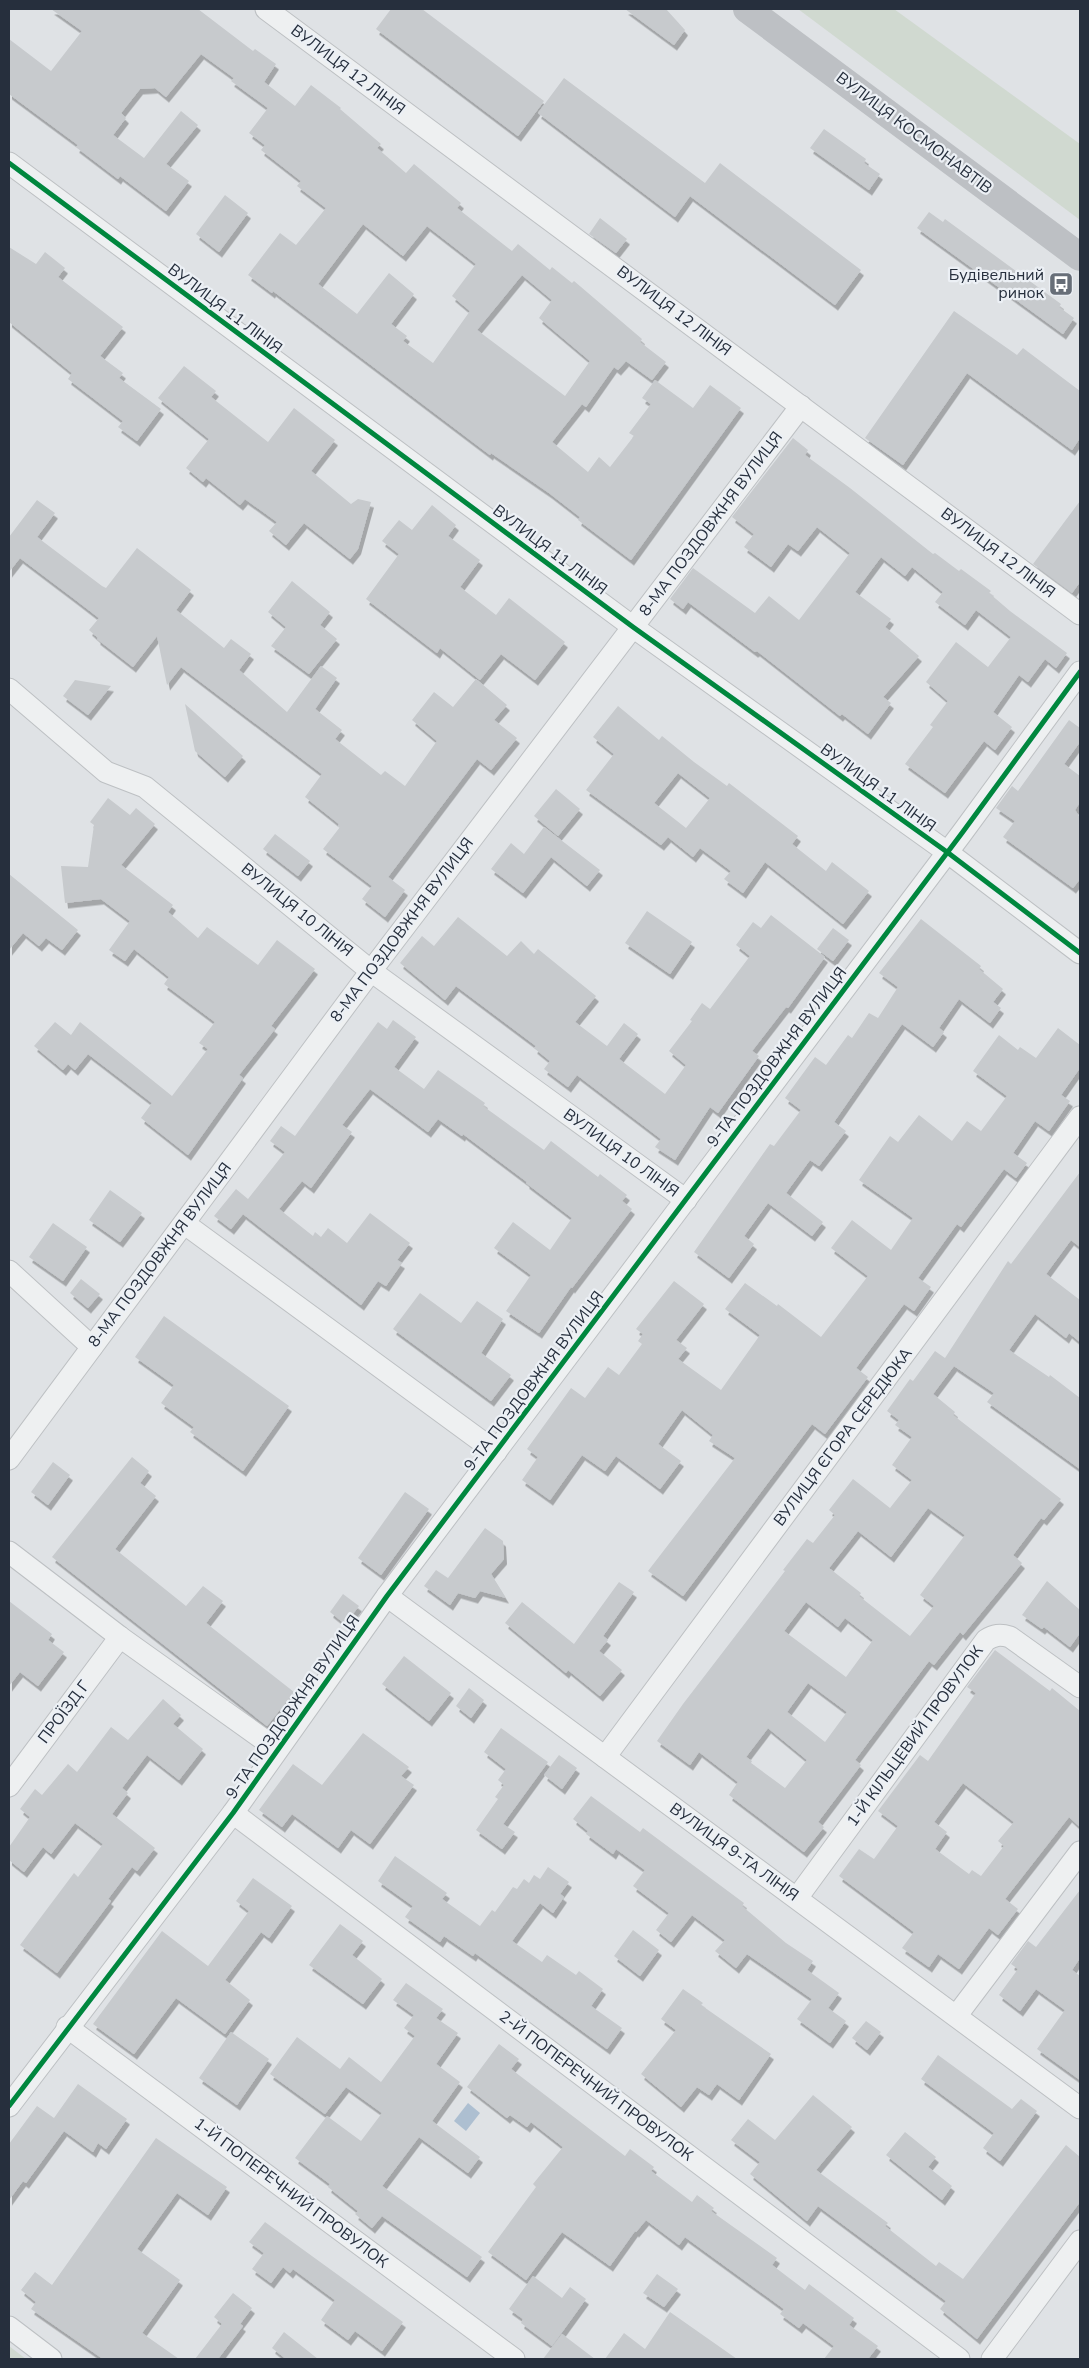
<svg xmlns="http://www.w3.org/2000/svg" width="1089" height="2368" viewBox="0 0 1089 2368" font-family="'Nunito Sans',sans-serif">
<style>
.green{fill:#d0d9d0}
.water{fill:#adbfd1}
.building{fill:#c7cacd;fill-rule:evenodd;filter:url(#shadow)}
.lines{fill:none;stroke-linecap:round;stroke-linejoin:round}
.street-casing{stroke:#bdc0c3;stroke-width:23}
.street{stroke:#eef0f1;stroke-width:21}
.secondary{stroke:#bdc0c4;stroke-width:28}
.cycleway-casing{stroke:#ecf0f5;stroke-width:8}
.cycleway{stroke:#00873e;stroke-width:5}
.labels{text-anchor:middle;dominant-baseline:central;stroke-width:4.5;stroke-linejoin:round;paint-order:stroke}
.street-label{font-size:16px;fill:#262f3d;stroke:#ecf0f5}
.poi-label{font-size:16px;fill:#262f3d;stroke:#ecf0f5;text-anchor:end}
</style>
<defs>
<filter id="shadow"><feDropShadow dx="3" dy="5.5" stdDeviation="0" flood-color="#0004"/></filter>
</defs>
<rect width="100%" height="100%" fill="#dfe2e5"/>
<g class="green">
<path d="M798,9H894L1080,144V220Z"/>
<path d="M9,2346L26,2359H9Z"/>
</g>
<path class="water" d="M468,2103L480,2113L466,2131L454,2121Z"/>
<g class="building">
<path d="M51,9H198L253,51L255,49L276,64L264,82L295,106L311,85L341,108L340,109L381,144L377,148L406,173L414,164L461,203L457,208L512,251L518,244L550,270L552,267L572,283L574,281L642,339L640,342L666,362L652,380L626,361L618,370L614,367L586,407L582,404L552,442L588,472L599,457L610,467L634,436L629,433L651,404L642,398L655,380L693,408L710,385L741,408L631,560L578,520L580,517L549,493L491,453L490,455L273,291L272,293L248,275L280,233L296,245L326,208L297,186L301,181L261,150L265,145L249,133L268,108L231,81L234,78L201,54L166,97L155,88L140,89L121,113L126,118L113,135L144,158L181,111L198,125L166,164L189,181L166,211L120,176L118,179L76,147L78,145L9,94V39L51,71L82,31ZM363,224L403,256L427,226L476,264L452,296L470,311L433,363L403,341L407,336L391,324L414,294L389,273L357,314L318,284ZM522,275L552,300L539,318L590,361L565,396L477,330Z"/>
<path d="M391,9H422L544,101L518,136L376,29Z"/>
<path d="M625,9H666L685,30L674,45Z"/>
<path d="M564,78L705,183L720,163L861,270L835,305L690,196L675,217L538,113Z"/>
<path d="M824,129L866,159L864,163L880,174L869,190L810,148Z"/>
<path d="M225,195L248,213L219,252L196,234Z"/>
<path d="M929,212L943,222L945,219L1061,304L1059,307L1074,318L1063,334L917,228Z"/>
<path d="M600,218L627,239L616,253L589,234Z"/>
<path d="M9,247L36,264L45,252L65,268L58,277L123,327L100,356L123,373L119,378L161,409L137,441L118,427L123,421L68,379L72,373L9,322Z"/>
<path d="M954,311L1017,355L1023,348L1080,391V438L1072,450L967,373L903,465L865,438Z"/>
<path d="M184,366L216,391L211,397L268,442L294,408L335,440L311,471L351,504L358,499L371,502L358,549L350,559L304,523L286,545L269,531L277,522L245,499L240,505L206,478L203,482L186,468L209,439L158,398Z"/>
<path d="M793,438L808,450L805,455L850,488L933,554L935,553L959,571L961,569L991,591L989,593L1010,611L1067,653L1056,668L1045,659L1028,682L1019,675L993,712L1012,727L995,750L984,741L945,793L905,764L933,727L930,725L948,701L926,682L956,642L988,667L1011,637L976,610L965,625L935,602L943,592L912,567L905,576L881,557L855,592L891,619L885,627L919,656L883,697L891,703L868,734L842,714L840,716L757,651L755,652L688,602L683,609L670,599L693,568L755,613L769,596L799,620L850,553L817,527L798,551L788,544L771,567L744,547L754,534L732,517Z"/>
<path d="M37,500L55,513L37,537L102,586L106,588L137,548L191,590L176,610L224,648L231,639L251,654L239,670L287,712L321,666L337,678L315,709L342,730L335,739L381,775L385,771L405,786L437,741L412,720L434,692L453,707L476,679L507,705L494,720L517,738L491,770L477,759L388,877L405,890L385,917L362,899L372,886L323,849L340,827L338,826L339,824L305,797L322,774L181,667L167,685L157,636L133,667L97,639L98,638L89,630L99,618L73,598L20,558L9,572V537Z"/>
<path d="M1080,501V582L1072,593L1033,564Z"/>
<path d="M432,505L456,525L448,536L480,560L460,587L496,615L509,598L565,642L535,680L501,654L480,680L440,648L437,653L366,599L399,554L382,541L399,520L412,530Z"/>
<path d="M292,581L330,612L320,625L337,639L309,674L271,646L286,627L268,612Z"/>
<path d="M75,680L111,686L88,715L63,696Z"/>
<path d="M185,704L243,756L225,777L195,751Z"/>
<path d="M618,706L659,740L662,736L694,762L727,786L729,783L798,836L792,844L826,871L832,862L869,891L843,924L765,862L743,893L724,879L731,871L700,848L693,857L668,837L661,845L586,790L614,754L593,737ZM678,773L710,798L686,828L654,803Z"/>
<path d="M1069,720L1080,728V742L1064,764L1080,776V802L1075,810L1080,818V879L1073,888L1003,837L1015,821L996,808L1012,786L1018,791Z"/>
<path d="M556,789L580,809L558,836L534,816Z"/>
<path d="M108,798L130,815L136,808L155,824L121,865L173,905L168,912L198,938L207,927L258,965L277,940L315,969L271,1026L275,1029L239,1075L243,1078L188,1155L141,1118L152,1103L88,1054L75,1070L68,1064L63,1070L34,1046L55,1022L71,1035L80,1022L172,1096L208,1049L199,1043L215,1022L164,984L169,977L134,949L125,961L109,950L130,921L101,899L65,903L61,866L88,867L94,825L90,822Z"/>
<path d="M544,827L600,870L587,886L551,857L523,893L491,869L511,843L524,854Z"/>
<path d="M275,834L310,861L298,876L263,849Z"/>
<path d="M9,874L78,930L62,950L46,938L39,946L23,933L9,950Z"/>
<path d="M647,911L692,942L670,974L625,943Z"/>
<path d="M771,915L825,957L788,1008L786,1007L752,1051L759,1056L718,1113L710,1107L675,1160L655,1147L661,1139L577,1075L568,1087L544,1069L550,1061L534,1048L536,1046L456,986L445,1000L400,963L422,936L434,946L458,917L507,956L521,941L534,954L538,949L596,996L575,1022L607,1046L624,1023L638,1034L619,1059L665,1094L686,1065L669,1051L692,1021L690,1020L702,1003L710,1009L750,956L736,945L753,922L761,928Z"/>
<path d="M921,919L981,966L979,969L1003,989L993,1002L1001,1008L990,1023L959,999L939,1028L944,1032L933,1047L902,1024L834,1122L846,1131L819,1166L810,1160L786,1193L823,1222L812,1236L768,1203L744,1236L754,1244L729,1278L694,1252L770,1144L774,1146L801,1110L785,1098L815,1057L826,1065L848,1035L852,1038L869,1013L878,1018L898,987L879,973Z"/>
<path d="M833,928L849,940L833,961L817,949Z"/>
<path d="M393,1020L416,1037L394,1067L424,1089L438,1070L485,1103L483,1106L544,1150L551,1141L598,1177L600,1174L627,1195L622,1201L632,1209L572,1288L571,1287L539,1333L506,1311L531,1275L494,1248L513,1222L550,1250L572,1218L526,1183L527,1182L463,1134L462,1136L438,1119L428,1132L370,1089L342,1125L352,1132L311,1188L302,1181L279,1209L313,1236L315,1232L321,1237L328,1228L347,1243L370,1213L410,1243L397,1260L402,1263L386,1286L378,1281L361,1305L243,1214L231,1229L214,1216L236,1189L248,1199L285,1152L270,1141L281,1126L295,1136L378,1022L387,1029Z"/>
<path d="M1058,1028L1080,1045V1068L1061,1095L1070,1101L1049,1131L1035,1121L1013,1153L1027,1163L1016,1178L1004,1169L961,1227L957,1224L918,1278L931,1287L914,1311L904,1304L856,1368L868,1377L825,1434L812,1424L683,1596L648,1571L735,1458L709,1441L713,1435L682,1410L658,1444L681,1461L660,1489L616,1456L605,1471L582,1455L550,1500L522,1480L538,1457L527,1449L571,1388L585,1398L608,1367L619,1375L642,1344L638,1341L643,1334L636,1329L674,1281L704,1304L676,1340L687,1348L678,1359L721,1390L760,1335L725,1309L745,1283L777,1306L778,1304L821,1337L868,1276L831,1248L852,1220L891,1250L913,1218L859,1180L890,1136L898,1142L919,1115L952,1141L967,1121L981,1131L1007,1096L973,1071L999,1035L1018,1050L1020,1047L1036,1058Z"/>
<path d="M1080,1172V1247L1071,1240L1046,1274L1080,1300V1342L1069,1333L1066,1338L1035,1314L1009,1350L1049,1377L1050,1375L1080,1398V1469L987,1402L994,1393L954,1366L933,1394L955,1412L953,1415L1061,1499L1044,1520L1041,1518L1013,1555L1022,1563L963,1635L960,1632L934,1665L929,1661L855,1760L861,1765L818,1822L824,1827L804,1852L729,1795L738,1782L699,1752L690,1765L657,1741L683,1704L785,1571L783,1570L807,1539L813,1543L835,1515L829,1510L853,1479L890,1508L912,1480L892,1465L912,1437L895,1425L899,1420L887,1411L910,1379L913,1381L935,1351L945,1358L1008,1261L1011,1264ZM928,1508L965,1535L920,1595L934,1606L910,1636L859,1596L861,1593L829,1568L858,1531L891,1557ZM806,1602L838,1627L845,1618L873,1640L846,1677L784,1631ZM808,1683L847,1712L825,1742L787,1712ZM768,1728L807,1760L785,1788L751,1763L752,1761L746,1757Z"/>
<path d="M110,1190L142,1213L120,1242L89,1220Z"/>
<path d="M53,1223L87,1247L63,1281L29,1257Z"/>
<path d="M81,1279L100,1294L88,1308L70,1293Z"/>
<path d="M420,1293L461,1323L477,1301L503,1319L481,1353L511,1375L491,1401L393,1329Z"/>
<path d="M164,1316L289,1406L243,1471L190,1432L194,1427L161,1403L174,1385L135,1357Z"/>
<path d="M132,1457L149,1471L140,1483L156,1496L115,1549L186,1606L203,1586L223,1601L206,1623L294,1692L267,1726L52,1557Z"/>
<path d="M53,1462L70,1475L48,1505L31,1492Z"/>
<path d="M405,1492L429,1509L381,1575L358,1558Z"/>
<path d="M485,1528L503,1541L504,1559L491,1574L506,1598L480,1591L475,1598L458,1593L450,1605L424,1586L436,1570L448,1578Z"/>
<path d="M1047,1581L1080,1610V1633L1070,1647L1044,1627L1042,1629L1022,1615Z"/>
<path d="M619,1582L634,1592L603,1636L608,1640L599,1651L622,1670L600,1696L568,1670L566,1673L505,1623L522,1602L574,1644Z"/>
<path d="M343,1594L359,1606L345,1624L330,1612Z"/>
<path d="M9,1601L52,1634L48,1640L64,1652L38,1686L20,1672L9,1686Z"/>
<path d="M995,1650L1050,1691L1052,1688L1080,1711V1827L1069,1817L1005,1899L1018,1909L998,1935L989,1928L959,1969L938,1954L929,1967L902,1948L914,1932L839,1876L859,1849L874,1859L898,1826L878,1811L920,1755L928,1761L976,1693L967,1687ZM963,1783L1014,1822L998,1841L1004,1846L981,1876L972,1870L969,1874L935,1849L947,1832L934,1822Z"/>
<path d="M404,1656L451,1693L429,1721L382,1684Z"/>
<path d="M469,1688L484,1700L471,1718L456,1706Z"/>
<path d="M163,1699L181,1715L173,1724L203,1749L179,1780L147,1755L122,1788L128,1793L112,1814L155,1848L137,1871L132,1867L108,1899L111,1901L57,1973L20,1945L74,1873L78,1877L103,1844L75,1823L51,1854L43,1847L24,1872L9,1860V1847L30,1817L20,1809L35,1789L42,1795L68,1764L77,1772L111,1727L128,1740Z"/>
<path d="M501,1728L548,1762L503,1824L515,1832L502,1849L476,1830L498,1799L495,1797L504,1785L498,1780L506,1769L484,1752Z"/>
<path d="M363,1733L409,1767L401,1776L414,1785L370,1844L351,1830L338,1848L292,1814L282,1827L259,1810L293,1764L322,1785Z"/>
<path d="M559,1755L577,1768L562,1789L544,1775Z"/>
<path d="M591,1796L640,1832L643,1828L744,1903L742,1906L786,1943L813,1961L807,1970L839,1993L828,2008L846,2021L830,2043L797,2019L812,1999L747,1954L736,1968L715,1951L725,1940L692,1915L671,1942L656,1930L669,1913L633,1886L645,1870L616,1849L613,1854L586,1834L588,1831L573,1819Z"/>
<path d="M395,1856L447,1893L442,1899L480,1926L492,1910L495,1912L513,1887L517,1889L524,1879L529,1883L534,1875L540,1879L548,1867L569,1882L560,1894L564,1897L553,1913L540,1903L512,1941L542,1962L547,1955L576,1975L579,1971L603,1989L591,2006L622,2028L607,2049L475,1953L473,1956L444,1936L440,1942L405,1917L413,1906L378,1881Z"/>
<path d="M253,1878L292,1906L269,1938L261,1932L225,1980L250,2000L225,2034L176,1998L134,2054L93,2024L162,1931L208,1966L249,1911L236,1901Z"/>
<path d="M1080,1890V1958L1072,1970L1080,1976V2080L1037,2049L1065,2010L1036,1989L1020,2011L999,1995L1018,1969L1011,1964L1028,1941L1036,1947Z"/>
<path d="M340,1924L363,1941L352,1955L382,1979L363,2004L309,1965Z"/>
<path d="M633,1930L659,1950L640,1976L614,1956Z"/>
<path d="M406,1983L443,2009L436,2018L458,2033L436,2064L460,2082L432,2121L480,2157L468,2173L419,2137L382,2186L482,2257L467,2277L382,2216L372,2228L355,2214L358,2211L328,2187L330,2184L295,2158L327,2116L361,2141L382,2113L346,2087L325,2114L270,2074L297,2037L340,2069L349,2057L381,2082L415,2036L404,2028L414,2015L393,2000Z"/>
<path d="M683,1989L703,2003L701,2005L771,2054L739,2100L717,2084L709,2095L697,2087L681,2107L641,2074L676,2030L661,2019Z"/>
<path d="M866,2021L881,2032L867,2050L852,2038Z"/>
<path d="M231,2032L269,2059L237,2105L199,2078Z"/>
<path d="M499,2044L519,2059L511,2069L625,2156L630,2149L654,2167L651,2171L692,2202L697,2195L714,2208L711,2211L777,2258L772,2265L805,2290L809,2284L854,2318L849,2325L878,2346L868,2359H824L834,2346L803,2323L799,2328L780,2314L784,2309L685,2237L679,2245L646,2220L636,2232L635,2231L610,2266L562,2232L526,2280L488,2252L536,2187L533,2184L563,2147L531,2122L527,2127L510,2115L507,2118L467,2087Z"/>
<path d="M938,2055L1012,2109L1021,2099L1037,2111L1000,2161L983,2148L994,2133L921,2079Z"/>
<path d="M78,2084L127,2119L106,2149L98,2143L93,2152L64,2131L26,2183L23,2181L9,2200V2144L37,2106L54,2118Z"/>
<path d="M813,2095L852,2127L816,2170L888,2223L885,2226L936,2266L939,2262L963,2279L1066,2145L1080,2157V2202L977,2339L940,2309L946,2301L818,2206L807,2221L750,2174L760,2162L731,2140L748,2119L775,2140Z"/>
<path d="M905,2132L936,2157L928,2167L952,2186L942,2200L886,2155Z"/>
<path d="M156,2138L227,2187L208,2215L177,2193L137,2249L180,2280L142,2333L179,2359H103L31,2309L36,2302L21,2290L35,2272L52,2285Z"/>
<path d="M265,2222L403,2322L382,2351L355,2331L348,2340L321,2320L335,2300L293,2269L290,2273L283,2267L271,2283L252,2269L264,2253L249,2242Z"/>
<path d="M657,2274L678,2289L664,2307L643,2293Z"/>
<path d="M533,2276L562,2298L570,2287L586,2299L552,2346L521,2323L523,2319L509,2309Z"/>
<path d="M233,2293L252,2308L240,2324L243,2326L218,2359H195L222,2324L214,2317Z"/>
<path d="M670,2312L737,2359H605L624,2333L645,2349Z"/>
<path d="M284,2332L318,2359H286L272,2348Z"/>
<path d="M562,2334L595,2359H543Z"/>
</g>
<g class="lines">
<defs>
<g id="street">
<path d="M266,9L1080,614"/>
<path d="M9,163L633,627L947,852L1080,953"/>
<path d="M9,689L106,772L145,787L371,971L686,1200"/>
<path d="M185,1224L496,1452"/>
<path d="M9,1271L92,1347"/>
<path d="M9,1459L371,971L801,406"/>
<path d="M9,1552L120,1637L277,1749"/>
<path d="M387,1596L1080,2108"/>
<path d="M605,1757L1080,1117"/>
<path d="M9,1786L120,1637"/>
<path d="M233,1813L959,2359"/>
<path d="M797,1898L986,1640C994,1635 1000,1634 1010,1637L1080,1687"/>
<path d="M957,2015L1080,1852"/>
<path d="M67,2027L514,2359"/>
<path d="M9,2106L233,1813L387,1596L962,833L1080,672"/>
<path d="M9,2327L51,2359"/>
<path d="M992,2359L1080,2241"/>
</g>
</defs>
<use href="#street" class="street-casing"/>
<use href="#street" class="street"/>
<path class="secondary" d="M747,9L1080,257"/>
<defs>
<g id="cycleway">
<path d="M9,163L633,627L947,852L1080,953"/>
<path d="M9,2106L233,1813L387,1596L962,833L1080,672"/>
</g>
</defs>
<use href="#cycleway" class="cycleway-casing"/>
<use href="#cycleway" class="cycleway"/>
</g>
<defs>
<symbol id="bus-square" viewBox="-11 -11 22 22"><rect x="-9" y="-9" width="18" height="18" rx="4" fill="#676e78" stroke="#ecf0f5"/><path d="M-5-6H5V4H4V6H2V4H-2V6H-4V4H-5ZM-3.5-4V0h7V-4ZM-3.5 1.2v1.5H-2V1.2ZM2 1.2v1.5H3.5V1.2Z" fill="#fff"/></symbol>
</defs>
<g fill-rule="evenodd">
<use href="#bus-square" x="1047" y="270" width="28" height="28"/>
</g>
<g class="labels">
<g class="street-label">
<text transform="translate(348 70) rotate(37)">ВУЛИЦЯ 12 ЛІНІЯ</text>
<text transform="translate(914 133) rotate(37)">ВУЛИЦЯ КОСМОНАВТІВ</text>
<text transform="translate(225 309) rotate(37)">ВУЛИЦЯ 11 ЛІНІЯ</text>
<text transform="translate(674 311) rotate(37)">ВУЛИЦЯ 12 ЛІНІЯ</text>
<text transform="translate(711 524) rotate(-53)">8-МА ПОЗДОВЖНЯ ВУЛИЦЯ</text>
<text transform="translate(550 550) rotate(37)">ВУЛИЦЯ 11 ЛІНІЯ</text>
<text transform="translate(998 553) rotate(37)">ВУЛИЦЯ 12 ЛІНІЯ</text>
<text transform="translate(878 788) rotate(36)">ВУЛИЦЯ 11 ЛІНІЯ</text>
<text transform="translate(297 910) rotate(39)">ВУЛИЦЯ 10 ЛІНІЯ</text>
<text transform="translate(402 930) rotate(-53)">8-МА ПОЗДОВЖНЯ ВУЛИЦЯ</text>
<text transform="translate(777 1057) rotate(-53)">9-ТА ПОЗДОВЖНЯ ВУЛИЦЯ</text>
<text transform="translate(621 1153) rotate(36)">ВУЛИЦЯ 10 ЛІНІЯ</text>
<text transform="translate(160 1255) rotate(-53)">8-МА ПОЗДОВЖНЯ ВУЛИЦЯ</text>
<text transform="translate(534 1381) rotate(-53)">9-ТА ПОЗДОВЖНЯ ВУЛИЦЯ</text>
<text transform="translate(843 1437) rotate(-53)">ВУЛИЦЯ ЄГОРА СЕРЕДЮКА</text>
<text transform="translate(293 1707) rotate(-55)">9-ТА ПОЗДОВЖНЯ ВУЛИЦЯ</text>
<text transform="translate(64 1712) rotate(-53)">ПРОЇЗД Г</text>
<text transform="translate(915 1736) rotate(-54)">1-Й КІЛЬЦЕВИЙ ПРОВУЛОК</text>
<text transform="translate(734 1852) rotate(36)">ВУЛИЦЯ 9-ТА ЛІНІЯ</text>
<text transform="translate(596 2086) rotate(37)">2-Й ПОПЕРЕЧНИЙ ПРОВУЛОК</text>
<text transform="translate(291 2193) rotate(37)">1-Й ПОПЕРЕЧНИЙ ПРОВУЛОК</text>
</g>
<g class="poi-label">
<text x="1044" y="275">Будівельний<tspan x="1044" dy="18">ринок</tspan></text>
</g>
</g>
<rect width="1089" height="2368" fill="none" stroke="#262f3d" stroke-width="20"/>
</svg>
